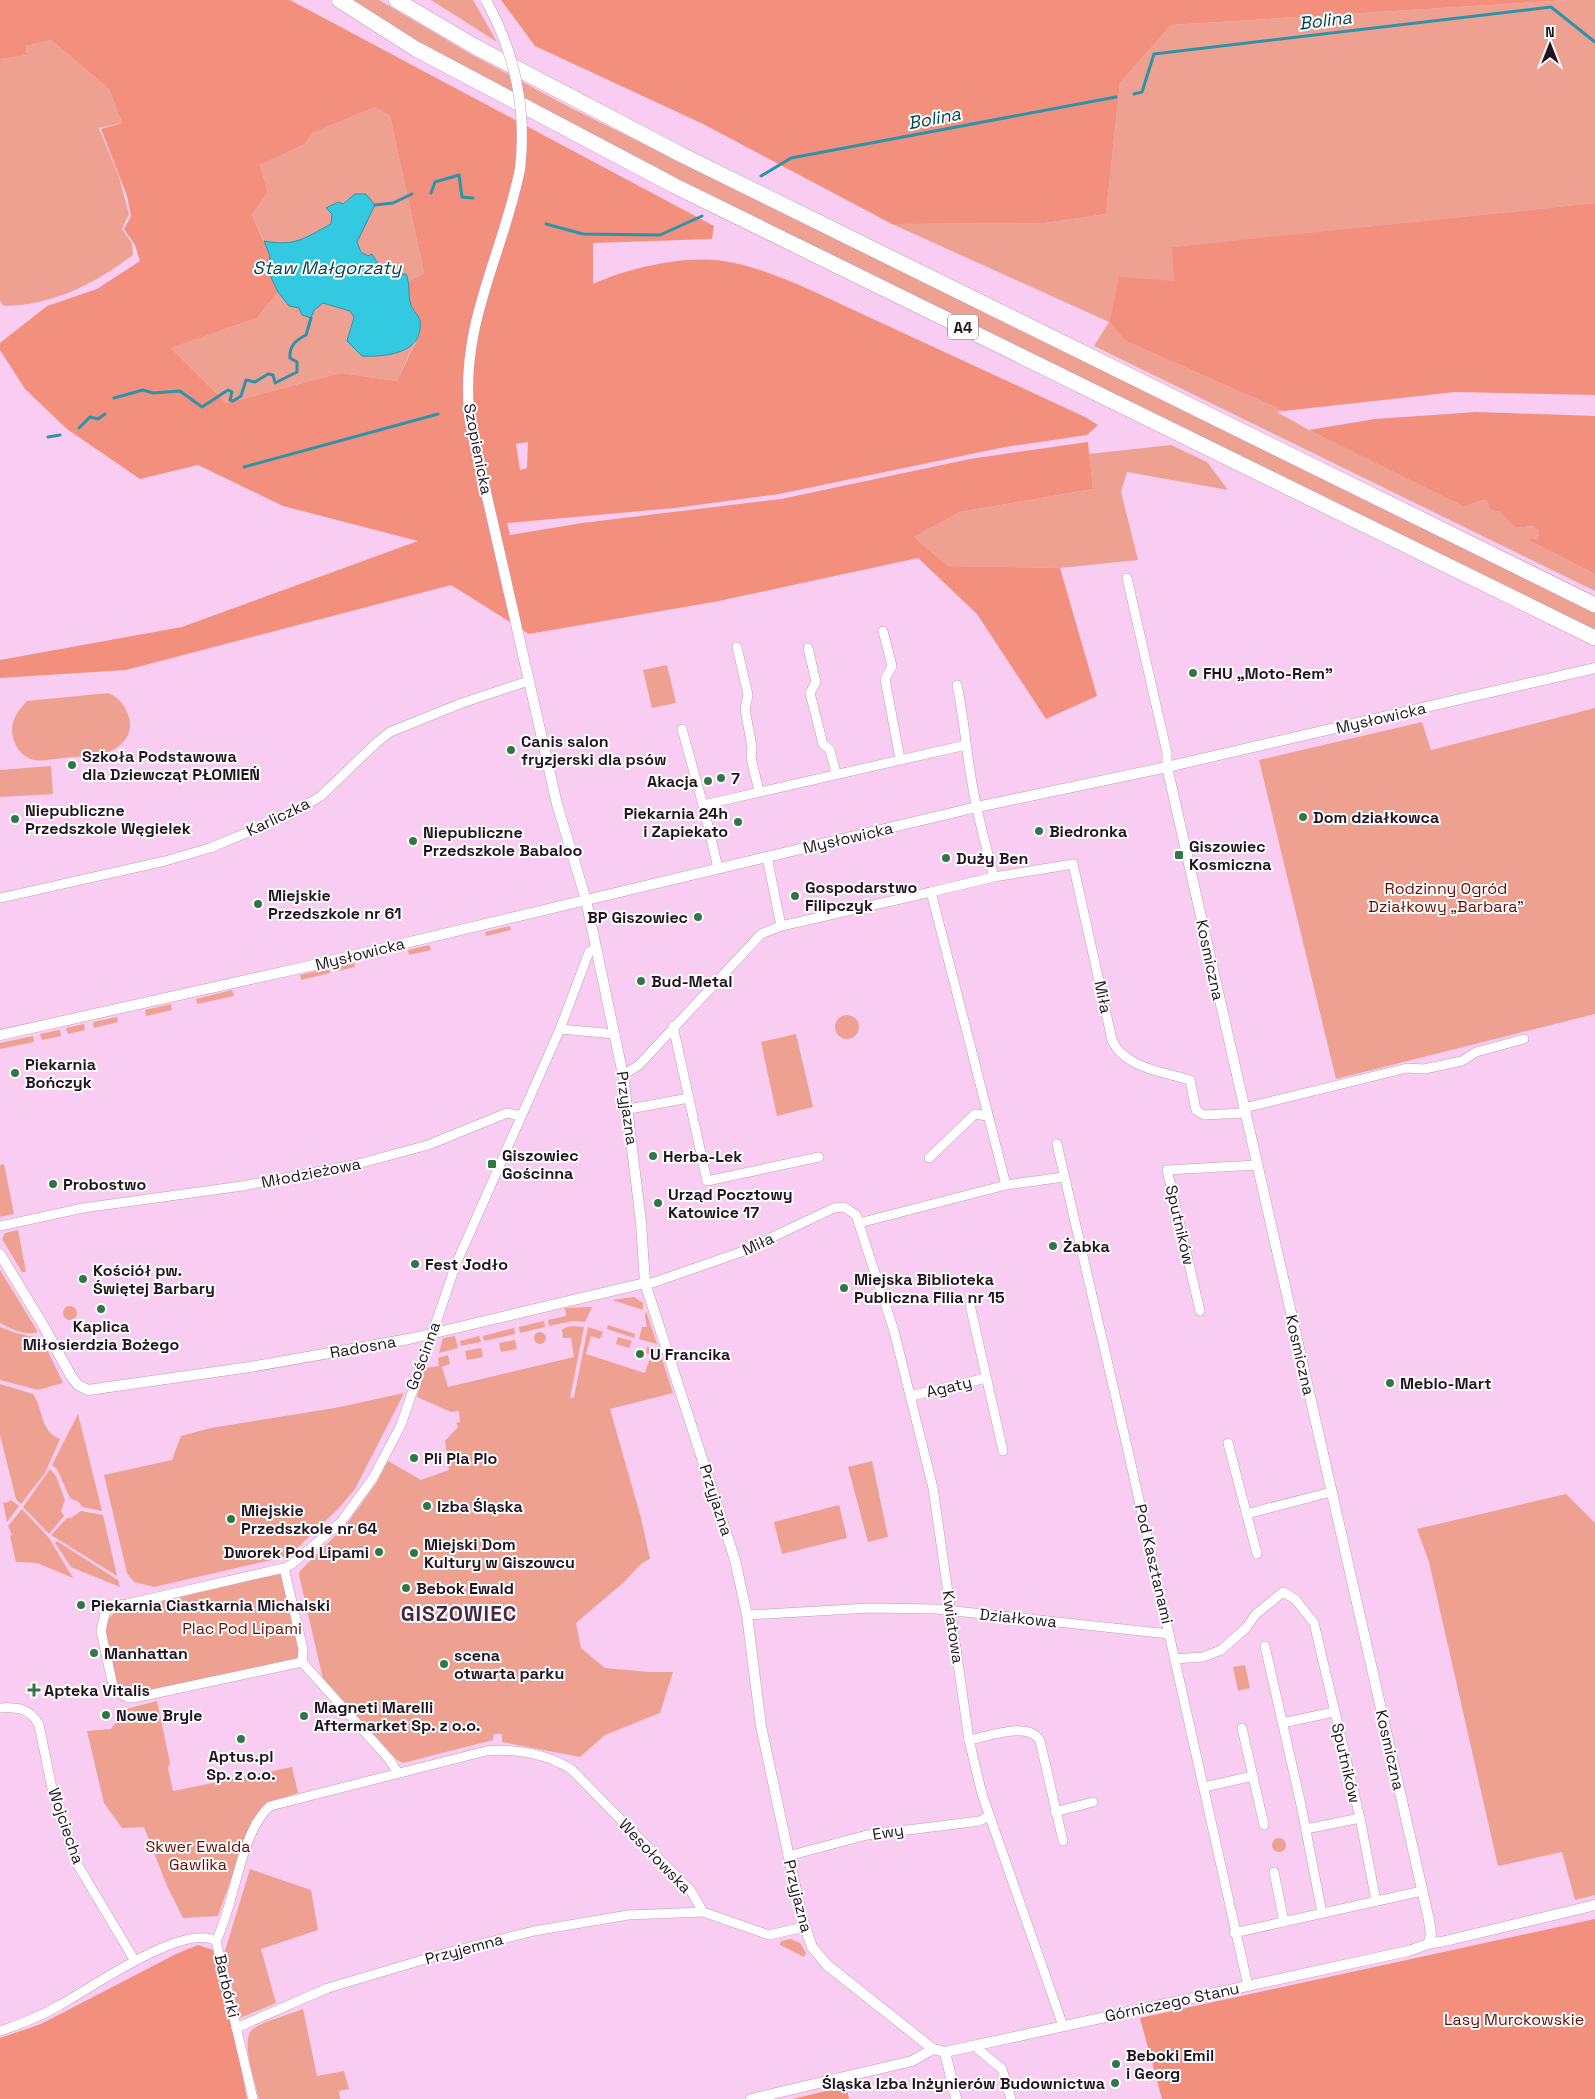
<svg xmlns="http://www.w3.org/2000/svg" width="1595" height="2099" viewBox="0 0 1595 2099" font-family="'Space Grotesk',sans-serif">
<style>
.green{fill:#eea091}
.forest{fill:#f28f7d;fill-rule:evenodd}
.water{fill:#32c9e1;stroke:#2e93a8}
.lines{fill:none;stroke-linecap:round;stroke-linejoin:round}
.stream{stroke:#2e93a8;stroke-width:3}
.minor-casing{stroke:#c399bd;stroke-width:10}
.tertiary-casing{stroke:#c399bd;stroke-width:11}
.motorway-casing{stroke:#c399bd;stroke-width:16}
.minor{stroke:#fff;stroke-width:9}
.tertiary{stroke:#fff;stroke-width:10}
.motorway{stroke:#fff;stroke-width:15}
.tertiary-bridge-casing{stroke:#c399bd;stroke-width:11;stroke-linecap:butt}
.tertiary-bridge{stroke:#fff;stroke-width:10}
.poi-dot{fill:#2e7845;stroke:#fefefe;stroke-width:2}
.labels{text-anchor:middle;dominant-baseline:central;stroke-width:4;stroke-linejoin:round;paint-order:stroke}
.shield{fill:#fefefe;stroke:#655a64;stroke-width:1}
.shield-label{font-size:15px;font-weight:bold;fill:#231422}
.street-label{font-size:16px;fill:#231422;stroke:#fefefe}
.poi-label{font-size:16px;font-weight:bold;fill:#231422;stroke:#fefefe;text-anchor:start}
.park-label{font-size:16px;fill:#650c02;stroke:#fefefe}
.water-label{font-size:18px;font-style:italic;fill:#01444e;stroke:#fefefe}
.district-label{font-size:21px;font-weight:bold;letter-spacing:1px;fill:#472543;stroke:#fefefe}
</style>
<rect width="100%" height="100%" fill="#f9cdf2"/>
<g class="green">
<path d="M352,0H379L467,52L569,107L1595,613V631L670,176L418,43Z"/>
<path d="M431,0H473L497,42Z"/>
<path d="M1568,0H1595V203L1173,247L1174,281L1126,341L1284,411L1277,412L1309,430L1464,507L1482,500L1487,501L1490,510L1500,512L1515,528L1533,526L1539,531V538H1534L1532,542L1595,574V591L1094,346L1109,322L892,224L1045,223L1106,214L1120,83L1171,25Z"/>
<path d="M51,40L109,89L122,123L99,128L119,177L129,214L122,229L132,243L133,255C94,284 54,305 4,306L0,301V59L27,55L26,46Z"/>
<path d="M375,107L390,116L424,273L409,281L406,274C387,276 363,258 356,242L375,205L348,199L343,204L326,208L332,214L331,224C303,238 296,247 264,241L252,215L268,192L260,165L305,144L313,133Z"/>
<path d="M278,292L289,305L299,308L311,318L314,310L323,303L350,311L354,316L347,341L398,352L414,344L397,381L341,373L226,403L171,348L257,318Z"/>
<path d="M1171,445L1207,462L1228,490L1127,472L1121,492L1138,560L1060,568L948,566L914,537L960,512L1093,489L1089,454Z"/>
<path d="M667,665L676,703L652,708L643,670Z"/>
<path d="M108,693C120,698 126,706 129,718C131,724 130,732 127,737C113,759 88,755 65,758C55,758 43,762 34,760C19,757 9,738 13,723C15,714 21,708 27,701Z"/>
<path d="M1595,708V1014L1336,1079L1259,760L1422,722L1431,750Z"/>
<path d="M51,766L53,794L0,797V770Z"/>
<path d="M510,926L511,930L486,936L485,932Z"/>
<path d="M429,945L431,950L409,955L408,950Z"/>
<path d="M354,962L355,967L338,971L337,966Z"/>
<path d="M329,968L330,973L301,980L300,975Z"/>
<path d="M232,990L234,996L197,1004L196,999Z"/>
<path d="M171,1004L172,1010L146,1016L145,1010Z"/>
<circle cx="847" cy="1027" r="12"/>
<path d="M117,1017L118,1022L94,1028L93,1022Z"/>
<path d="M84,1024L85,1030L68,1034L66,1028Z"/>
<path d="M60,1030L61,1036L42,1040L40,1034Z"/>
<path d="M796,1034L813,1107L777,1116L761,1042Z"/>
<path d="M33,1036L34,1042L0,1049V1043Z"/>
<path d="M4,1164L14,1214L0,1217V1165Z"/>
<path d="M18,1230L26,1272H22L2,1239L5,1233Z"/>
<path d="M0,1270L38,1332C25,1336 11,1329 0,1323Z"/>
<path d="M634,1297L643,1303V1310L612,1300Z"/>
<circle cx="70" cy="1313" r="7"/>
<path d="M592,1307L585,1322L573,1321L549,1326L548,1320L566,1316L565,1308Z"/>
<path d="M646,1311L657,1344L639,1339L642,1327H647L645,1316Z"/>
<path d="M544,1321L545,1327L520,1333L519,1327Z"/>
<path d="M608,1325L635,1334L634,1338L607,1329Z"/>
<path d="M571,1326L584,1327L570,1398L574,1397L588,1327L603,1332L600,1339L591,1336L586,1354L645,1373L651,1355L646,1353L647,1347L659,1350L673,1393L610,1409L641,1518L650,1559L642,1563L623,1583L576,1623L581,1648L605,1668L649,1672H673L660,1713L605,1735L580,1757L502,1742V1734H494L493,1740L403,1763L397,1760L323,1679L299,1575L300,1571L346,1525L377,1482L388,1461L421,1480L449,1470L445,1441L458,1427L456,1423L460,1422L459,1411L451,1412L417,1397L425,1368L439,1366L438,1358L448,1355L450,1364L442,1367L448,1387L574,1357L571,1338H563L562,1329Z"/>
<path d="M0,1327L16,1333L42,1339L63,1383L38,1390L0,1380Z"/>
<path d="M514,1328L515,1334L484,1341L483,1336Z"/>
<circle cx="540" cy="1338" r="6"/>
<path d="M455,1336L458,1348L439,1353L443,1338Z"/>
<path d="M479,1336L481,1342L461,1346L460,1341Z"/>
<path d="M618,1337L632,1341L629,1348L616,1344Z"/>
<path d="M515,1340L517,1349L501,1352L499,1343Z"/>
<path d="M481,1348L483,1357L467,1360L465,1351Z"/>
<path d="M0,1384L33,1394C44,1410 39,1430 60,1439L45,1473L21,1504L16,1499L0,1435Z"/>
<path d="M404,1393L355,1489L339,1508L289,1556L154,1587L134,1582L127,1573L104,1475L172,1460L181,1436L211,1428L335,1408Z"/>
<path d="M78,1414L102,1511L82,1507L79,1502L70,1498L57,1469L52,1465Z"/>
<path d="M872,1461L888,1537L868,1542L848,1467Z"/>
<path d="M50,1469L56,1476L65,1500L61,1511L64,1516L49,1534L23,1507Z"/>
<path d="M1566,1494L1595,1523V1895L1575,1900L1562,1852L1498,1866L1429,1562L1417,1529Z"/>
<path d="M11,1500L19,1506L7,1522L3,1502L6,1503Z"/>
<path d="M839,1505L847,1538L782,1554L774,1522Z"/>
<path d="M22,1509L49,1538L73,1578L37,1563L16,1562L10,1536L12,1535L8,1526Z"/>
<path d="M81,1511L103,1515L117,1576L51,1535L67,1518H71Z"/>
<path d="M57,1541L118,1580L120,1587L71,1567L55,1543Z"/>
<path d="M281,1573L299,1652L296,1660L180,1686L127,1695L117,1686L105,1633L108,1619L114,1613Z"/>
<path d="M1245,1665L1250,1688L1238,1691L1233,1667Z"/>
<path d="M157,1701L170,1763L168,1768L173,1791L292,1767L298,1793L271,1802L252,1820L218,1916L183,1918L167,1886L144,1827L122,1828L104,1803L87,1731L111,1729L126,1709Z"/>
<circle cx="1279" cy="1845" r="7"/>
<path d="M250,1869L311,1890L318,1930L261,1949L276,2003L240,2018L224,1954Z"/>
<path d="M791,1939L800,1943L806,1953L804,1957L780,1945L781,1941Z"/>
<path d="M303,2009L317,2076L344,2071L349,2089L339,2091L340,2099H259C256,2085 239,2039 253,2029C266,2020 288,2015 303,2009Z"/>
</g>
<g class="forest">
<path d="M0,0H290L714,226L712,239L593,243V284C628,268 684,255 723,261C771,268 827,298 871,318C942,351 1014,384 1085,417L1098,425L1087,435L1005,447L779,494L675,508L507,523L510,535L582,523L781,499L970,459L1088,442L1093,489L960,512L914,537L948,566L1060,568L1097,696L1046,719L977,614L918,558L719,601L529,634L451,585L126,670L0,678V660L182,627L418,541L283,506L198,465L140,479L67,429L25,389L0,350V343L47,306L97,289L140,261L135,245L124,229L131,216L127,196L101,129L122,123L109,89L51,40L26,46L27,55L0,59ZM375,107L390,116L424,273L409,281L406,303L420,333L397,381L341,373L226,403L171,348L257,318L278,292L268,271L270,256L252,215L268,192L260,165L305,144L313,133ZM528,442L527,468L520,470L516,444Z"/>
<path d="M501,0H1568L1171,25L1120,83L1106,214L1045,223L892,224L703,124L535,46Z"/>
<path d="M1595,203V395L1455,392L1284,411L1126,341L1110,322L1119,277L1174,281L1172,247Z"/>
<path d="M1477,412L1595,416V574L1532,542L1529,539L1539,538V531L1533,526L1515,528L1500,512L1490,510L1487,501L1482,500L1464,507L1309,430L1375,419Z"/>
<path d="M1595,1919V2099H1162L1140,2018Z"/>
<path d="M198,1945L213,1950L233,2027L247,2099H0V2038L41,2024L176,1954Z"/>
<path d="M846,2086L849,2099H793Z"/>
</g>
<path class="water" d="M355,194H366L375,205L357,242L361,252L368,256L372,254C379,267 390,276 406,274C411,284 407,294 411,305C412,310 417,313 419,318C421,321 420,326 420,329C418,355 380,357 362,356L347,341L354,317L350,311L323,303L314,310L311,318L302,315L299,308L289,306L278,292L268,271L270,256L264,241C296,247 304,238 331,224L332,214L326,208L338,202L343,204Z"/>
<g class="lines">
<g class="stream">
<path d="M1134,94L1142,92L1154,54L1551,7L1595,42"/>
<path d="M761,176L791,158L1116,97"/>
<path d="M431,193L435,182L459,175L462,197L473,198"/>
<path d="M375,205L393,203L412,194"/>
<path d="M546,224L583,234L660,235L702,216"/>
<path d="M114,398L143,390L153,393L180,391L202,407L228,390L232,392L230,400L233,401L241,396L246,380L255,382L268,374L273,375L275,383L297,372V362L290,358C289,346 296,340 306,335L311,318"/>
<path d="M79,428L90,417L98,419L105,414"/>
<path d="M48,437L60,435"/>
<path d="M244,467L438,414"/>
</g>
<defs>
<g id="minor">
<path d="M1127,578L1167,753V767"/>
<path d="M883,631L892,666L885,679L900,759"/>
<path d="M737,647L748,695L745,709L752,747L751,758L759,791"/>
<path d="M808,648L816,682L810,693L823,744L830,750L836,773"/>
<path d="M957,685C964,717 966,750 972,783C977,815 986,846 994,877"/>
<path d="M682,729L703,805"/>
<path d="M767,857L781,926"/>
<path d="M718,868L703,805L966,745"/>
<path d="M0,898L165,861L210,848L289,815L321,796L376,743L390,732L462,703L528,681"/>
<path d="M673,1026L707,1181L819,1157"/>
<path d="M560,1029L615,1034"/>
<path d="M623,1075L639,1065L761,934L781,926L931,892"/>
<path d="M1244,1108L1407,1068L1424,1069L1462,1061L1476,1052L1524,1039"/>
<path d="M629,1109L689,1098"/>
<path d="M1057,1144L1126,1442L1248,1986"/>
<path d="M929,1158L975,1114L987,1116"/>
<path d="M1006,1185L931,892L994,877L1073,864L1112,1040C1124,1068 1164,1072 1190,1080L1196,1110L1204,1115L1245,1113"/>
<path d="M859,1223L1006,1185L1064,1177"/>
<path d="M0,1226L83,1208L242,1186L354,1165L428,1145L507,1113L521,1116"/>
<path d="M645,1283H652L741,1252L834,1208L844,1207L856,1215L894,1331L933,1488L969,1740L982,1794L1063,2026"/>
<path d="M970,1305L1003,1451"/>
<path d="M1200,1311L1167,1170L1257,1165"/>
<path d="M911,1396L986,1378"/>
<path d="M1228,1443L1257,1554"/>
<path d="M1246,1514L1331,1492"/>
<path d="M284,1568L303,1649L302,1662L134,1698C124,1699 118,1693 113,1686L101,1631L107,1605L127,1604L284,1568L292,1564L341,1522L373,1478L401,1425L456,1264L560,1029L589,952L596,948"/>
<path d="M747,1615L870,1608L936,1609L1169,1634"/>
<path d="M1265,1646L1301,1805L1322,1913"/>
<path d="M1174,1659L1203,1657L1221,1650L1246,1628L1256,1614L1283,1592L1295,1599L1314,1623L1360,1818L1376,1901"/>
<path d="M302,1662L389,1759L398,1773"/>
<path d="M0,1708C18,1707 30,1708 39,1725L53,1793L76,1862L135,1961"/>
<path d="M1282,1723L1334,1712"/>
<path d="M1242,1728L1264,1825"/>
<path d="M969,1740C988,1737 1029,1720 1040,1741L1063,1841"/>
<path d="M1204,1787L1253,1776"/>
<path d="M1055,1812L1093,1802"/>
<path d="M1306,1829L1360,1818"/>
<path d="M788,1856L867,1835L980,1821L988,1816"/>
<path d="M1274,1872L1284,1922"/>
<path d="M1234,1933L1422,1891"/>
<path d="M236,2028L328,1988L446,1953L534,1931L628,1915L703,1912"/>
<path d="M0,2031C21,2024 41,2016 60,2005C91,1988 184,1922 216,1941"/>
<path d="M977,2045L979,2050L1002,2069L1011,2099"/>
<path d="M253,2099L216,1941C236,1902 239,1834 270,1806L486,1751C514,1748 549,1754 572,1770L691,1891L703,1912L769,1935L804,1927"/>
</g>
<g id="tertiary">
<path d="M520,169C502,259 458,325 470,422L557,804L586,900L623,1075L641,1222L645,1283L735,1560L747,1615L761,1726L802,1918L812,1947L827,1965L933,2049L945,2052L1408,1951C1420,1948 1428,1942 1441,1942L1595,1905"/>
<path d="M1167,767L1429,1920L1431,1934L1429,1942"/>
<path d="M0,1035L305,967L977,807L1167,767L1595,668"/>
<path d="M0,1254L43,1325L71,1376L78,1385L88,1390L250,1367L409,1339L645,1283"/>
<path d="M945,2052L956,2099"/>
<path d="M751,2099L912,2061L933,2049"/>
</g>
<g id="motorway">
<path d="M339,0L416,49L675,186L1595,638"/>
<path d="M396,0L474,46L682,155L1595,605"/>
</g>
</defs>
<use href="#minor" class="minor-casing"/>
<use href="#tertiary" class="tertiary-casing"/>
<use href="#motorway" class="motorway-casing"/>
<use href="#minor" class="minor"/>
<use href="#tertiary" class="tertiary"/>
<use href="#motorway" class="motorway"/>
<defs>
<path id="tertiary-bridge" d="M486,0C515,53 527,109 520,169"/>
</defs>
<use href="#tertiary-bridge" class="tertiary-bridge-casing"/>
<use href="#tertiary-bridge" class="tertiary-bridge"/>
</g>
<g class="poi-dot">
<circle cx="1193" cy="673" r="5"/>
<circle cx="511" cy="750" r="5"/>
<circle cx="72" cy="765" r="5"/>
<circle cx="721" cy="778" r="5"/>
<circle cx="708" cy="781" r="5"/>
<circle cx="1303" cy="817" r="5"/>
<circle cx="15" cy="819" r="5"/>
<circle cx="738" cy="822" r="5"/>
<circle cx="1039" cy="831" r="5"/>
<circle cx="413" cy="841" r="5"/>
<rect x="1174" y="850" width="10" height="10" rx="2.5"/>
<circle cx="946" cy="858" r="5"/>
<circle cx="795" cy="896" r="5"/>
<circle cx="258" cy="904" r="5"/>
<circle cx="698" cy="917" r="5"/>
<circle cx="641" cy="981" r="5"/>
<circle cx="15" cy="1073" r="5"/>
<circle cx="653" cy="1156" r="5"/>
<rect x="487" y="1159" width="10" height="10" rx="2.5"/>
<circle cx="53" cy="1184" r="5"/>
<circle cx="658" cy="1203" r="5"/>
<circle cx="1053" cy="1246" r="5"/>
<circle cx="415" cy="1264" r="5"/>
<circle cx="83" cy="1279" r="5"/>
<circle cx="844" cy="1288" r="5"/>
<circle cx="101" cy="1309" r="5"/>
<circle cx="640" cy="1354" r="5"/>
<circle cx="1390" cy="1383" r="5"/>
<circle cx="414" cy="1458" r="5"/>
<circle cx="427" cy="1506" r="5"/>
<circle cx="231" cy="1519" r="5"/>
<circle cx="379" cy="1552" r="5"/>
<circle cx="414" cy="1553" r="5"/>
<circle cx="406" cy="1588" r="5"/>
<circle cx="81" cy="1605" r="5"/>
<circle cx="94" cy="1653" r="5"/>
<circle cx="444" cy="1664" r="5"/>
<path d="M31.5 1682.5h5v5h5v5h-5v5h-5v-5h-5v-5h5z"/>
<circle cx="106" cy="1715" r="5"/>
<circle cx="304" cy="1716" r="5"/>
<circle cx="241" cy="1739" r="5"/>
<circle cx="1116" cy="2064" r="5"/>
<circle cx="1115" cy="2083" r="5"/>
</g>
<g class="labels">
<rect class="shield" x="948" y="314.5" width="30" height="25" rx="4"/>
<g class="shield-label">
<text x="963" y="327">A4</text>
</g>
<g class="street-label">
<text transform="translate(478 449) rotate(79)">Szopienicka</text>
<text transform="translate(1381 718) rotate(-13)">Mysłowicka</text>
<text transform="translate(278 817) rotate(-26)">Karliczka</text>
<text transform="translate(848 838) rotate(-13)">Mysłowicka</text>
<text transform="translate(360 954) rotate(-14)">Mysłowicka</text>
<text transform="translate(1210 960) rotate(78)">Kosmiczna</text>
<text transform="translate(1103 997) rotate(78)">Miła</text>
<text transform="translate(627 1108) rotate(82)">Przyjazna</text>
<text transform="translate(311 1173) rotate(-11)">Młodzieżowa</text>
<text transform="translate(1180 1225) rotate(77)">Sputników</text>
<text transform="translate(758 1244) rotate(-25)">Miła</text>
<text transform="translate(363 1347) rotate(-10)">Radosna</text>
<text transform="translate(1300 1355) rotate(77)">Kosmiczna</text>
<text transform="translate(423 1356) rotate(-70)">Gościnna</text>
<text transform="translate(949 1387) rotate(-13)">Agaty</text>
<text transform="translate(716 1500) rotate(72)">Przyjazna</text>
<text transform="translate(1154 1564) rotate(77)">Pod Kasztanami</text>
<text transform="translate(1018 1618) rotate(6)">Działkowa</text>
<text transform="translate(953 1627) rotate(82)">Kwiatowa</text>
<text transform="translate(1390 1750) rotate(77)">Kosmiczna</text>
<text transform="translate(1346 1763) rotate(77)">Sputników</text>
<text transform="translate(66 1826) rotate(71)">Wojciecha</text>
<text transform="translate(888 1832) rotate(-9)">Ewy</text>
<text transform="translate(655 1856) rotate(46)">Wesołowska</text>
<text transform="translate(798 1896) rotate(76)">Przyjazna</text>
<text transform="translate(464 1949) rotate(-15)">Przyjemna</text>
<text transform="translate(227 1986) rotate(77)">Barbórki</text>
<text transform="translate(1172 2002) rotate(-12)">Górniczego Stanu</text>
</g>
<g class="poi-label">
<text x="1203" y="673">FHU „Moto-Rem”</text>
<text x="521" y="741">Canis salon<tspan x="521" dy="18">fryzjerski dla psów</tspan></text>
<text x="82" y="756">Szkoła Podstawowa<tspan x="82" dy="18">dla Dziewcząt PŁOMIEŃ</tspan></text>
<text x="731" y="778">7</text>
<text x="698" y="781" text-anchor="end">Akacja</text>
<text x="25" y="810">Niepubliczne<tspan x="25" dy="18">Przedszkole Węgielek</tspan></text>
<text x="728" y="813" text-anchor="end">Piekarnia 24h<tspan x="728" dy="18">i Zapiekato</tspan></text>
<text x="1313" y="817">Dom działkowca</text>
<text x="1049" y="831">Biedronka</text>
<text x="423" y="832">Niepubliczne<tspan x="423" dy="18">Przedszkole Babaloo</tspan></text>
<text x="1189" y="846">Giszowiec<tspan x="1189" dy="18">Kosmiczna</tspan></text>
<text x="956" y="858">Duży Ben</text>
<text x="805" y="887">Gospodarstwo<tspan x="805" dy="18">Filipczyk</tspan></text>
<text x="268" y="895">Miejskie<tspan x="268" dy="18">Przedszkole nr 61</tspan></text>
<text x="688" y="917" text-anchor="end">BP Giszowiec</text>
<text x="651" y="981">Bud-Metal</text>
<text x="25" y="1064">Piekarnia<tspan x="25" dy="18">Bończyk</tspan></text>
<text x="502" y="1155">Giszowiec<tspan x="502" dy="18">Gościnna</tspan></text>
<text x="663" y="1156">Herba-Lek</text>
<text x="63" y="1184">Probostwo</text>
<text x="668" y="1194">Urząd Pocztowy<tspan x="668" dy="18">Katowice 17</tspan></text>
<text x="1063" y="1246">Żabka</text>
<text x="425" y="1264">Fest Jodło</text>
<text x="93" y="1270">Kościół pw.<tspan x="93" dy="18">Świętej Barbary</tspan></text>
<text x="854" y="1279">Miejska Biblioteka<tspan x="854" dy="18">Publiczna Filia nr 15</tspan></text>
<text x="101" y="1326" text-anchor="middle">Kaplica<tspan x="101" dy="18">Miłosierdzia Bożego</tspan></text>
<text x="650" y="1354">U Francika</text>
<text x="1400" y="1383">Meblo-Mart</text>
<text x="424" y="1458">Pli Pla Plo</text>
<text x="437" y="1506">Izba Śląska</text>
<text x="241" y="1510">Miejskie<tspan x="241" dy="18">Przedszkole nr 64</tspan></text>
<text x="424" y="1544">Miejski Dom<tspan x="424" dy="18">Kultury w Giszowcu</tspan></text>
<text x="369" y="1552" text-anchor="end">Dworek Pod Lipami</text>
<text x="416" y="1588">Bebok Ewald</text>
<text x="91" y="1605">Piekarnia Ciastkarnia Michalski</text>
<text x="104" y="1653">Manhattan</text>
<text x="454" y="1655">scena<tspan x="454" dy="18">otwarta parku</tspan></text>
<text x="44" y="1690">Apteka Vitalis</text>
<text x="314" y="1707">Magneti Marelli<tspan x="314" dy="18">Aftermarket Sp. z o.o.</tspan></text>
<text x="116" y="1715">Nowe Bryle</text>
<text x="241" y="1756" text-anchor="middle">Aptus.pl<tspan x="241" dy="18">Sp. z o.o.</tspan></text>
<text x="1126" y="2055">Beboki Emil<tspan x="1126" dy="18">i Georg</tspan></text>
<text x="1105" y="2083" text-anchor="end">Śląska Izba Inżynierów Budownictwa</text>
</g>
<g class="park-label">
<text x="1446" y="888">Rodzinny Ogród<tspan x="1446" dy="18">Działkowy „Barbara”</tspan></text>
<text x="242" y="1628">Plac Pod Lipami</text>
<text x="198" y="1846">Skwer Ewalda<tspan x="198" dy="18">Gawlika</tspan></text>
<text x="1514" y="2019">Lasy Murckowskie</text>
</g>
<g class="water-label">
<text transform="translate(1325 20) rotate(-7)">Bolina</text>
<text transform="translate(934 118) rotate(-11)">Bolina</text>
<text x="327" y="267">Staw Małgorzaty</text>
</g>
<g class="district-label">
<text x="459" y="1613">GISZOWIEC</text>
</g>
</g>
<g transform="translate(1550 45)" stroke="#fefefe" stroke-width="4" paint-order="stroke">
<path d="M0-4L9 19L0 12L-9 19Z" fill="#231422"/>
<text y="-8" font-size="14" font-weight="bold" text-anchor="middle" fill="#231422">N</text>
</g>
</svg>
